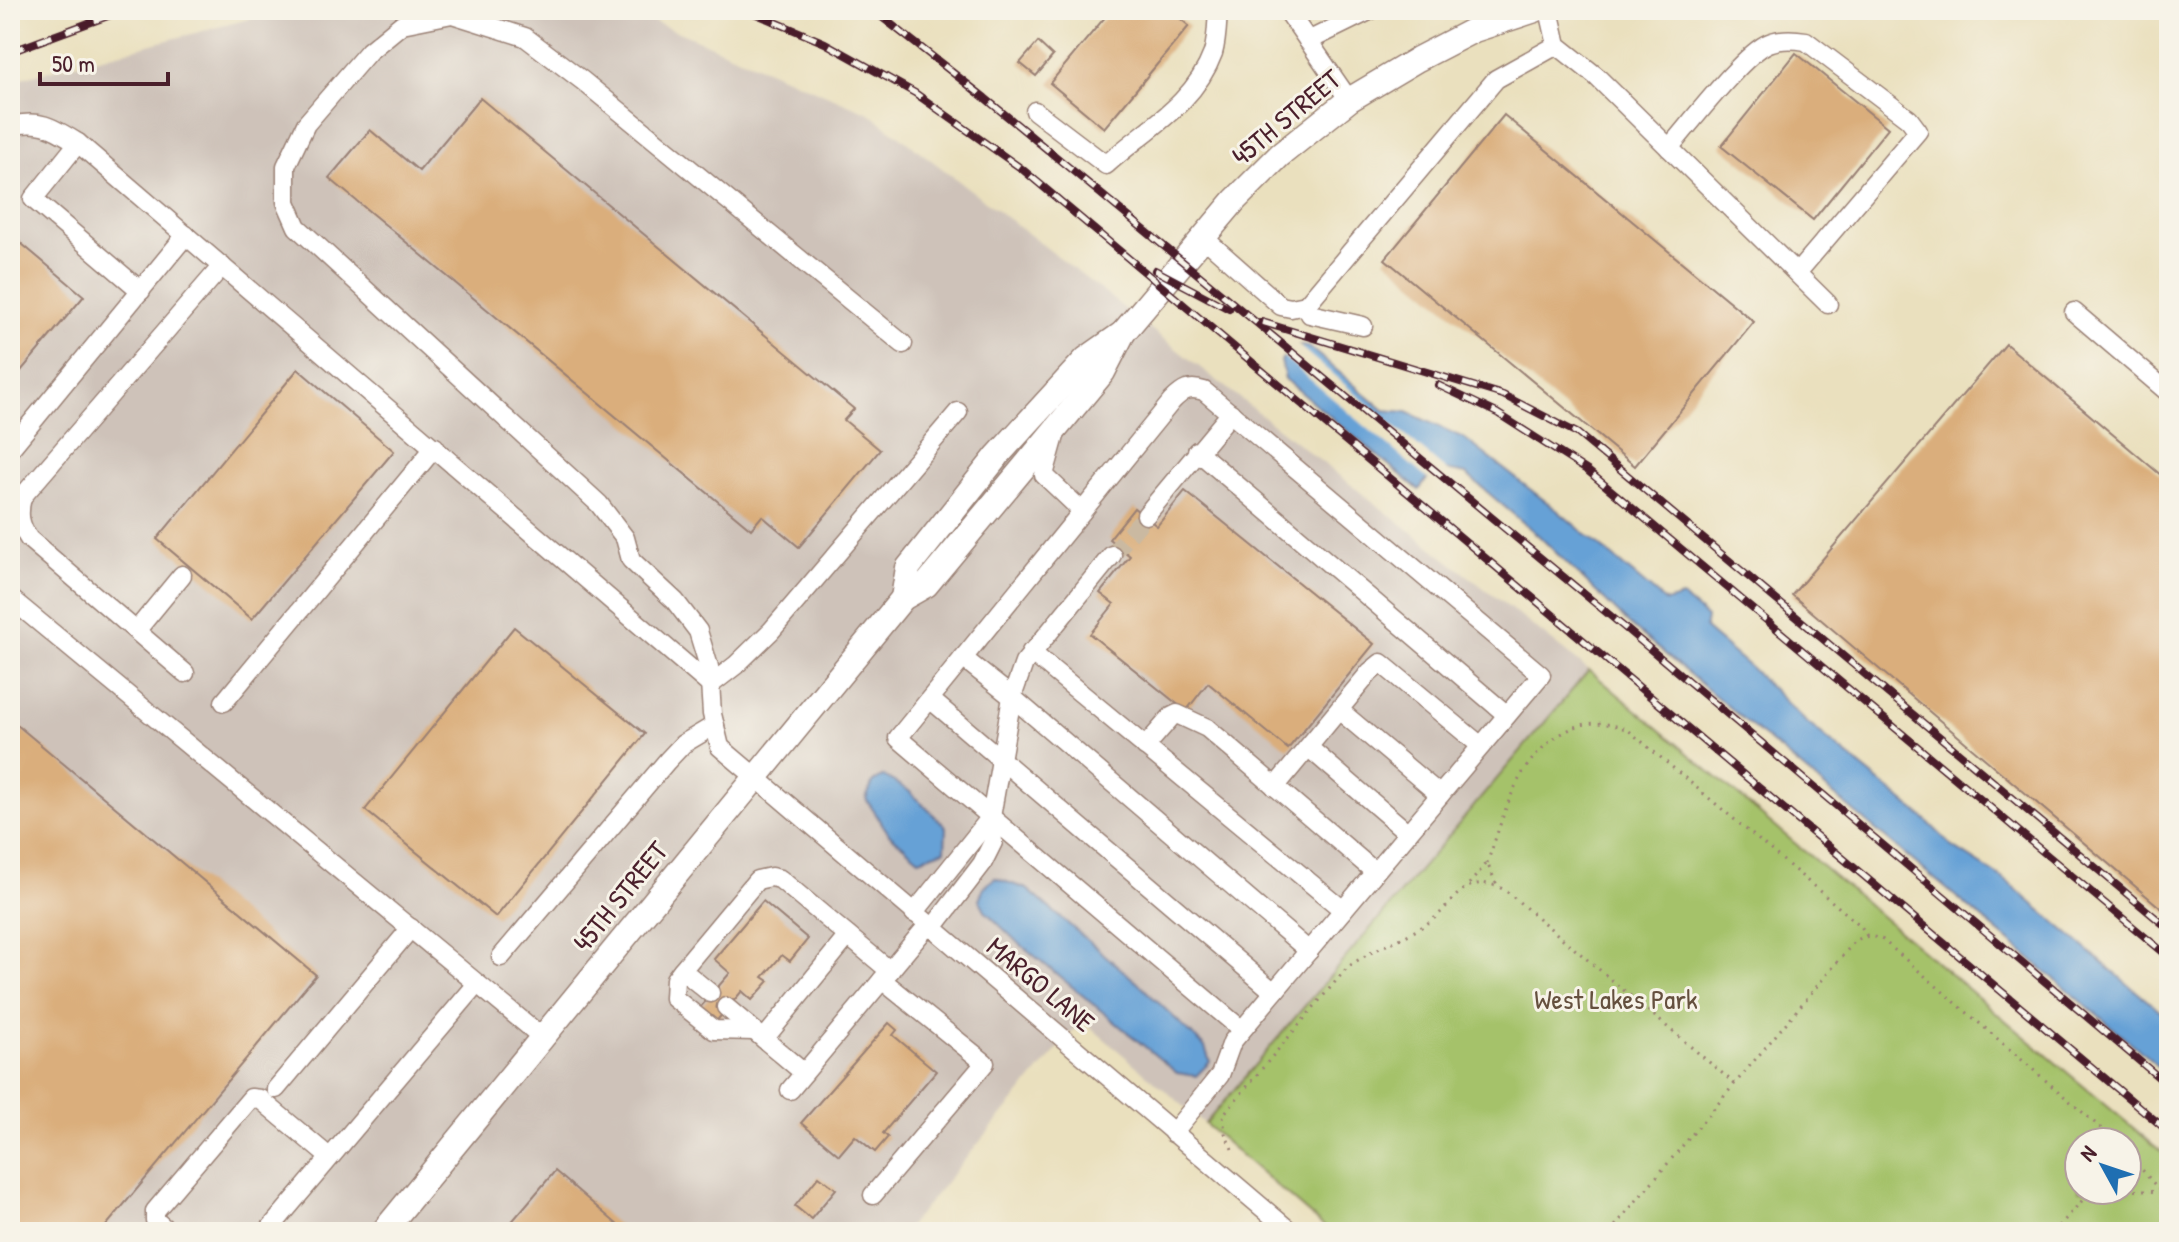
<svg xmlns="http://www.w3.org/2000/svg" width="2179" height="1242" viewBox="0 0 2179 1242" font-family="'Patrick Hand',sans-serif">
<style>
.industrial{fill:#cec2b9}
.green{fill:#a5c26a;stroke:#78704a;stroke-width:2;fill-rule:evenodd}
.water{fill:#66a1d6;stroke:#586080;stroke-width:2}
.pier{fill:#eae0be}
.building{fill:#daae7c}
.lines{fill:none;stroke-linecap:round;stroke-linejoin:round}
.minor-tunnel{stroke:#cab9a1;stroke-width:18;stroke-dasharray:18 9;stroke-linecap:butt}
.minor-casing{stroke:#9a8074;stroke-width:21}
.major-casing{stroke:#9a8074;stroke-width:27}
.path{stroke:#9a8074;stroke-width:3;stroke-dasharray:2 6;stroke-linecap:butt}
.minor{stroke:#fff;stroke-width:18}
.major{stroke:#fff;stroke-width:24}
.rail-casing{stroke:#4a1f2b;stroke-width:8}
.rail{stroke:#f7f3e8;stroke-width:5;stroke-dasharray:15;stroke-linecap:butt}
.labels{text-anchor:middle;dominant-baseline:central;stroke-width:6;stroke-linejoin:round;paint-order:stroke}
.street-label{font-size:28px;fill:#4a1f2b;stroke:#f7f3e8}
.park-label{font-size:28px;fill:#65503e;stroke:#f7f3e8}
</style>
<rect width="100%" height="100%" fill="#f7f3e8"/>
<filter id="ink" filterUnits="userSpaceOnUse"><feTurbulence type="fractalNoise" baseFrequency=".0125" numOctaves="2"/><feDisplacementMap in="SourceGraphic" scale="16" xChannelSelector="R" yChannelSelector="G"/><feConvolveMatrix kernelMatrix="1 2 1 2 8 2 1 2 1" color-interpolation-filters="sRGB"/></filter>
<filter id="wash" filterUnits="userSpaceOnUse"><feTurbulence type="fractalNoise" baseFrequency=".006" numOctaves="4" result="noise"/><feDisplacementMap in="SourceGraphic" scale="32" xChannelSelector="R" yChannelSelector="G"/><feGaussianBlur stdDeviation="1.8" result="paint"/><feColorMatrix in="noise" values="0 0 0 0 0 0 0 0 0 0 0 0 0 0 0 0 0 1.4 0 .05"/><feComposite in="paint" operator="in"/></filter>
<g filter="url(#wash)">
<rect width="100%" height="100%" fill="#eae0be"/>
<path class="industrial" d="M284,10L629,11L869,113L1030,235L1589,670L1205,1124L1082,1020L904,1232H10V81Z"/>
<path class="green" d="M1589,670L2169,1158V1232H1330L1205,1124ZM2079,1142H2127V1190H2079Z"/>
<g class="water">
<path d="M1291,345L1309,347L1384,410L1407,412L1464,438L1558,511L1666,602L1682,597L1707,618L1705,629L1752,669L1805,721L1924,818L1953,847L2005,880L2169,1019V1077L2135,1046L1629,624L1539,536L1466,474L1435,468L1419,490L1285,379L1281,361Z"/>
<path d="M884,776L909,791L946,827L945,850L919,859L889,834L866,799L873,782Z"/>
<path d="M995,878L1027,889L1139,984L1205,1047L1210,1062L1196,1076L1177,1073L1014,939L986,912L979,899L984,887Z"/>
</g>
<path class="pier" d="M1293,341L1452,475L1437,472L1430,481L1280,354L1288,342L1291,344Z"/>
<g id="blocks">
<g class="building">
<path d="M1111,10H1170L1189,26L1104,128L1050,83Z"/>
<path d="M1038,42L1053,56L1036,76L1020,63Z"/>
<path d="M1796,53L1888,128L1813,220L1721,146Z"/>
<path d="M480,98L854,409L844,420L880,450L799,547L762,516L751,529L329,178L370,130L419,171Z"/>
<path d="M1504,115L1754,322L1635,466L1385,259Z"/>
<path d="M10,234L84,296L10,384Z"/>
<path d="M2006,344L2169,482V915L1792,595Z"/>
<path d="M298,369L394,451L252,619L157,539Z"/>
<path d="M1185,491L1374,644L1288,749L1208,683L1186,711L1090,634L1114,604L1100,593L1130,556L1109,539L1134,508L1157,526Z"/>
<path d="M514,627L645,734L496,917L365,810Z"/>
<path d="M10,719L316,975L101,1232H17L10,1226Z"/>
<path d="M763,901L808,939L790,961L782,955L763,977L769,981L752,1000L742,991L713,1025L697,1011L730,973L714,959Z"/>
<path d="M889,1023L897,1030L893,1035L936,1071L883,1133L888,1137L875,1152L855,1136L839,1155L801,1123Z"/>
<path d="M555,1171L626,1232H503Z"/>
<path d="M819,1176L836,1189L811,1219L795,1206Z"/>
</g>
</g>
</g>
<g filter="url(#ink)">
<use href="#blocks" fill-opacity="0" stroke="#9a8074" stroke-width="2"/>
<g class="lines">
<path class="minor-tunnel" d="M1112,555L1146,515"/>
<defs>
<g id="minor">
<path d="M1287,10L1349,100"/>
<path d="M1549,10L1557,45L1596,76L1828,304"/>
<path d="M1308,41L1371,10"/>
<path d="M1035,111L1106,165C1144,130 1194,105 1213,53C1217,40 1217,24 1218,10"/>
<path d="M10,126C41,119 52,127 78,143L710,685L736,665L771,631L958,412"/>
<path d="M78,143L33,199L141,291"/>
<path d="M1669,148C1690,124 1744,53 1769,43C1781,38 1794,39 1806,41L1909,119L1918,131L1797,273"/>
<path d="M1204,238L1281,306L1291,308L1306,305"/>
<path d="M2074,312L2169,393"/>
<path d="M1363,326L1310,314L1306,305L1496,79L1557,45"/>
<path d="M903,344L583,81L525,37L452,14L402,24L369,51L306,124L286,166V202L297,227L599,504L625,538L631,560L675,601L698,631L709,667L712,714L720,747L1291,1232"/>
<path d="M1055,436L1044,475L1082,511"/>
<path d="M10,449L186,235"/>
<path d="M1197,451L1507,715"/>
<path d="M1146,515L1231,413"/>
<path d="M10,598L542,1037"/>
<path d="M136,631L182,575"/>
<path d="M1031,652L1343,910"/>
<path d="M963,658L1012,697L1309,951"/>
<path d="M185,673L29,539C19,524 18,514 22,497L222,266"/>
<path d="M930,699L1274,992"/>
<path d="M224,702L435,447"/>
<path d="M1339,710L1440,795"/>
<path d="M1145,747L1171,717L1177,714L1207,728L1375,872"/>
<path d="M1308,747L1408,833"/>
<path d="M1275,787L1370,672L1381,663L1481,746"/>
<path d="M914,913L991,817"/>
<path d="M932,929L982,864L993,842L991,817L1012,697L1024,663L1112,555"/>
<path d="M501,957L667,761L683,744L715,725"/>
<path d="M682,970L675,979L674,998L714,1030L754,1031"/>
<path d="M710,993L682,970L757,880L771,877L780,879L890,971"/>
<path d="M726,1007L804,1073"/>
<path d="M764,1039L848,936"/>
<path d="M276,1089L411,928"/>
<path d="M790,1090L928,925"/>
<path d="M1173,1133L1220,1075L1232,1042L1541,675L1204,391C1189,386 1183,390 1172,401L898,738L1242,1030"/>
<path d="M873,1195L985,1063L882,980"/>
<path d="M169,1232L155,1220V1211L251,1098L260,1099L329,1157"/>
<path d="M267,1232L477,984"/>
</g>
<g id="major">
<path d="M903,598L908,568L998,455L1086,359L1123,333L1235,200L1280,155L1349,100L1418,59L1474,30L1535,10"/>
<path d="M383,1232L903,598L926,585L1103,372L1123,333"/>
</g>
</defs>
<use href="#minor" class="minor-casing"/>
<use href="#major" class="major-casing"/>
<g class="path">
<path d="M1487,863C1504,817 1514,764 1558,736C1582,720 1602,720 1628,730L1861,926L1867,936"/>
<path d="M1469,884L1487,863L1497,885"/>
<path d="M1232,1149L1225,1133L1223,1115L1346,969C1373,946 1411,939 1438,915C1448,906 1457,891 1470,886C1482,881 1495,884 1506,891L1735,1084"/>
<path d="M2127,1152L2161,1192"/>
<path d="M2127,1190L2161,1192L2169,1198"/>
<path d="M1610,1232L1855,941C1866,935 1871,935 1883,940L2117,1142"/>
<path d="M2054,1232L2087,1195L2124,1190"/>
</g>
<use href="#minor" class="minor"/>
<use href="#major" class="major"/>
<defs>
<g id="rail">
<path d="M747,10L825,43L915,93L1022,169L2169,1132"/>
<path d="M873,10L985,98L1624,627L2169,1086"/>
<path d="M10,52L124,10"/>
<path d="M1155,270L1229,309"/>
<path d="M1262,322L1503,395L1577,433L2169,929"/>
<path d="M1438,385L1497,413L1588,471L2169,957"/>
</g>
</defs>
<use href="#rail" class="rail-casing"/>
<use href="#rail" class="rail"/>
</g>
</g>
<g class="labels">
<g class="street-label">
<text transform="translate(1286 117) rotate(-40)">45TH STREET</text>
<text transform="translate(620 896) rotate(-51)">45TH STREET</text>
<text transform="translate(1041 984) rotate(40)">MARGO LANE</text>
</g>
<g class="park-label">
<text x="1616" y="999">West Lakes Park</text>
</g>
</g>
<rect width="2179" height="1242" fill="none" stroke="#f7f3e8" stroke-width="40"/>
<g transform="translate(2103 1166) rotate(310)"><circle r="38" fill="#f7f3e8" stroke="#b29e9c" stroke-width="2"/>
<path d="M0-6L14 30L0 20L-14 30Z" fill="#1f6fb2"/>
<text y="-12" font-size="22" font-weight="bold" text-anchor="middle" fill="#4a1f2b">N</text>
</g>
<path d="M40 72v12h128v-12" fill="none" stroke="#4a1f2b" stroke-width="4"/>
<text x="52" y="72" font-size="24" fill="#4a1f2b" stroke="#f7f3e8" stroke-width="6" paint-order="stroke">50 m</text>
</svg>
